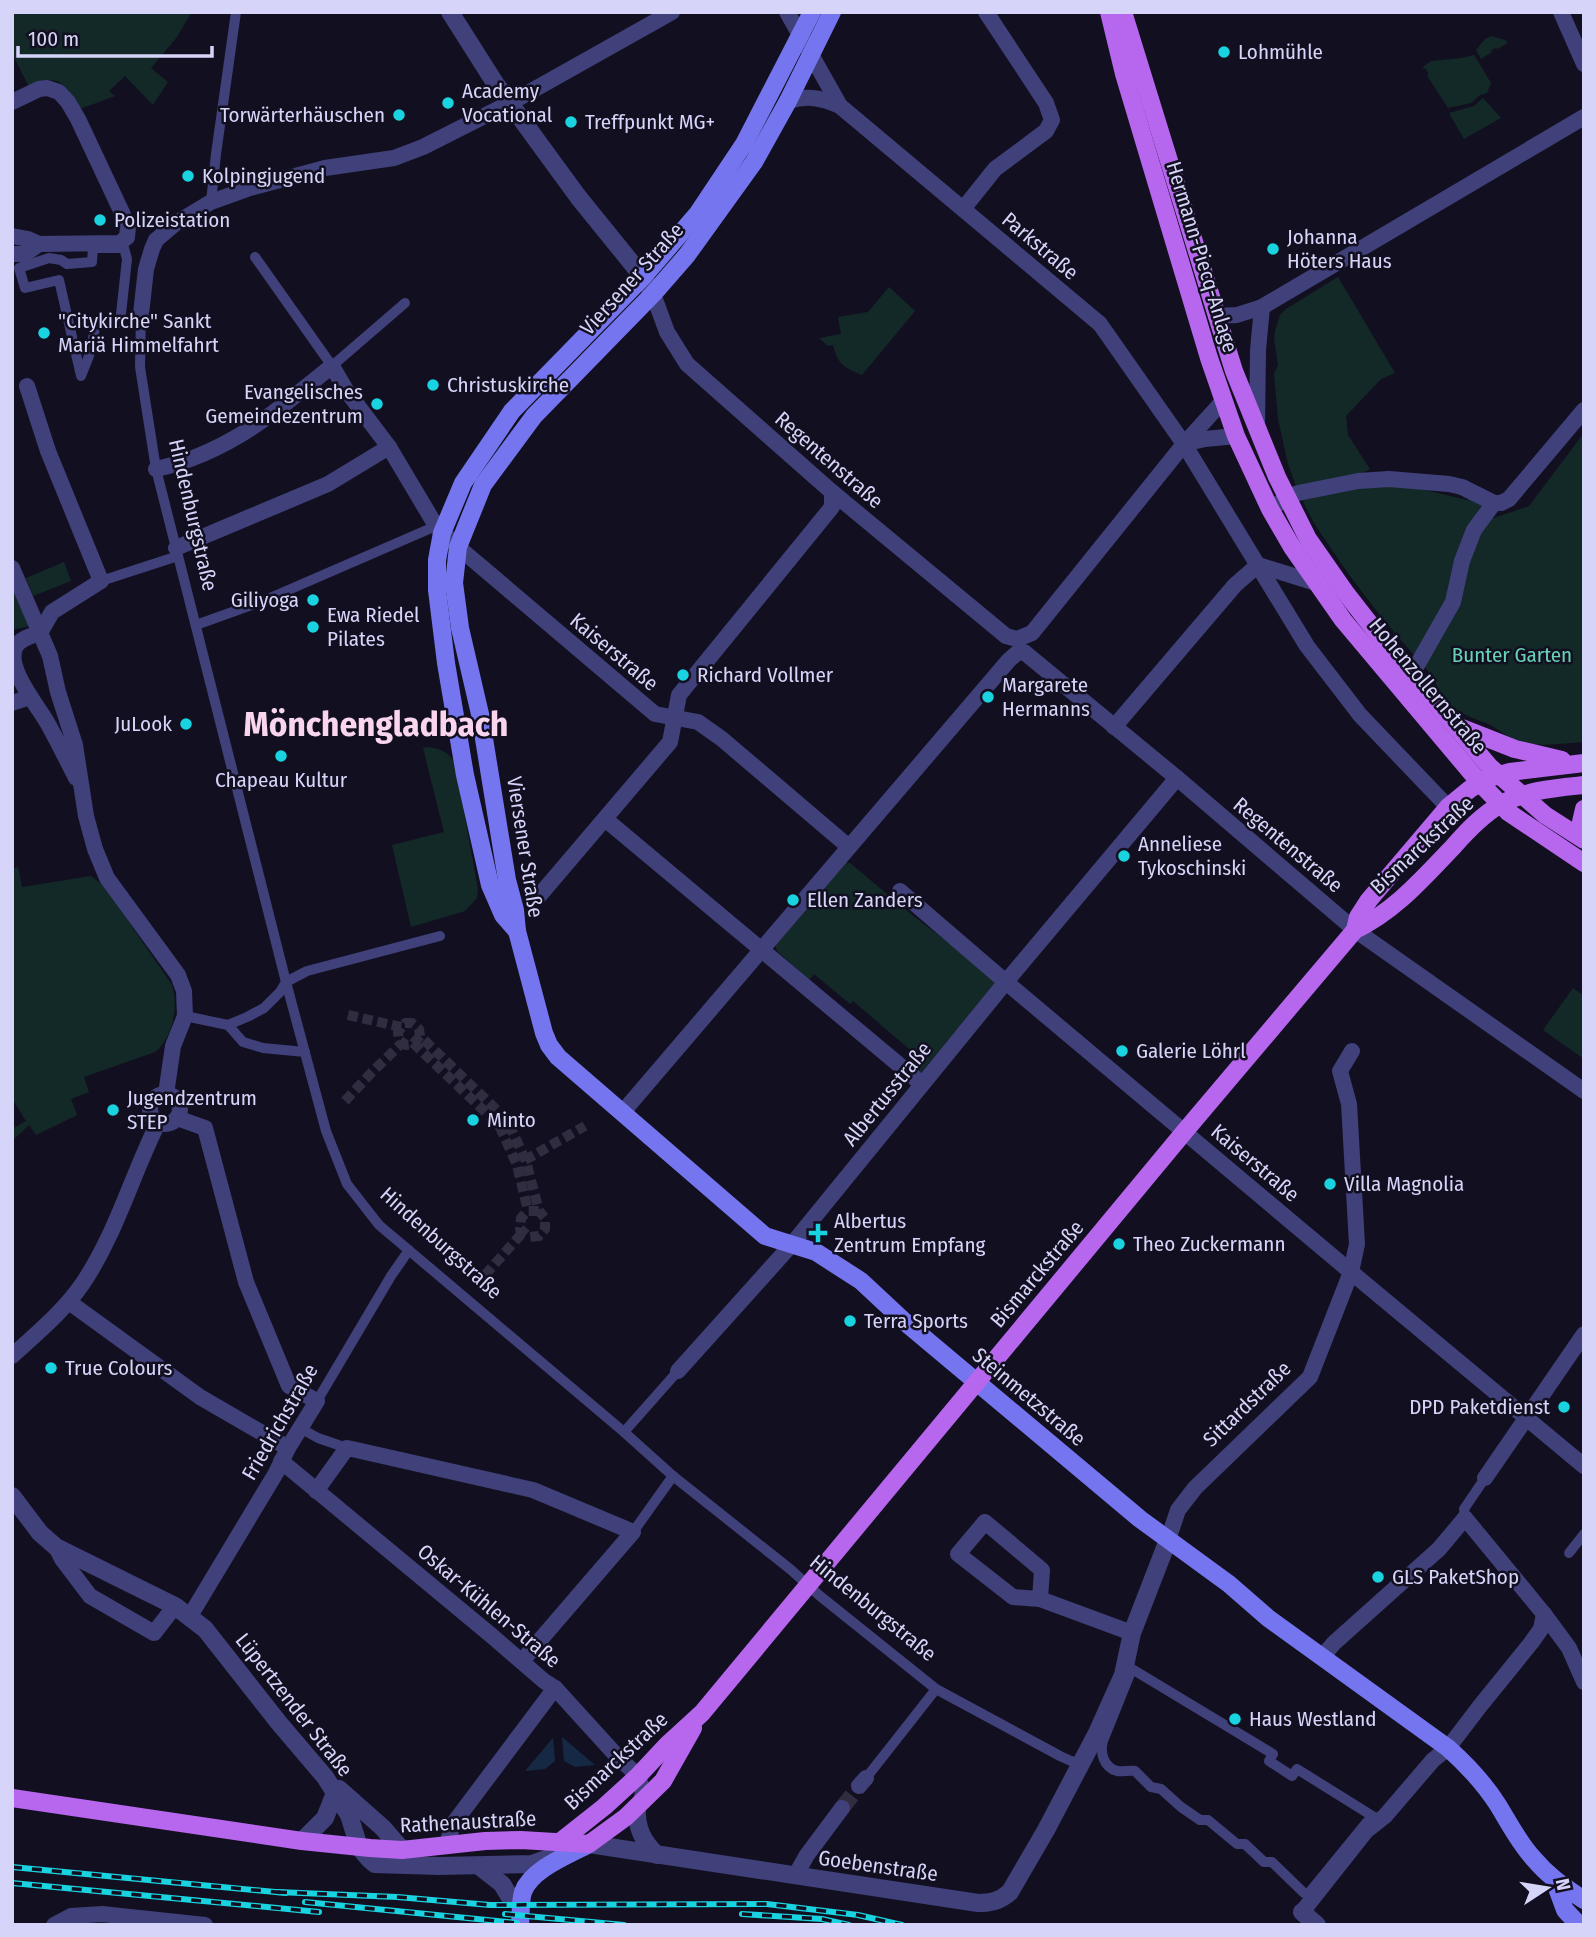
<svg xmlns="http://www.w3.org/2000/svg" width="1596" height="1937" viewBox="0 0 1596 1937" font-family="'Fira Sans Condensed',sans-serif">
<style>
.green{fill:#132928}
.water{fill:#152945}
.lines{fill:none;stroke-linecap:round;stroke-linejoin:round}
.pedestrian-tunnel{stroke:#302d41;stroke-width:10;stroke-dasharray:10 5;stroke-linecap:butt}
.minor-tunnel{stroke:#302d41;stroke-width:16;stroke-dasharray:16 8;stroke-linecap:butt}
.pedestrian{stroke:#40407a;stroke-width:10}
.minor{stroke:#40407a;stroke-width:16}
.tertiary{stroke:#40407a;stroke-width:18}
.secondary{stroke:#7576ef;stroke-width:18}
.primary{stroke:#b767ee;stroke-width:18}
.rail-casing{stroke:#19d3e0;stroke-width:6}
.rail{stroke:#121020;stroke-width:3.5;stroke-dasharray:10;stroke-linecap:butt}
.poi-dot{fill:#19d3e0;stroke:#121020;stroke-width:2.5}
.labels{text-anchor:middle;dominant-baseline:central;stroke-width:5;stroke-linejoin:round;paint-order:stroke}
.poi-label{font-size:21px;fill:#d7d4fa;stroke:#121020;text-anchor:start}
.street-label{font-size:21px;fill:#d7d4fa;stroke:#121020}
.park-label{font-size:21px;fill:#68d2b4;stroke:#121020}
.town-label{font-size:35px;font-weight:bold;fill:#fad5ee;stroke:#121020}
</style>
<rect width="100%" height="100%" fill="#121020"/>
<g class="green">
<path d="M12,12H190L191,13L177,37L151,68L168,82L153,105L125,76L109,91L115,96L80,109C66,83 58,72 29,87L12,53Z"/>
<path d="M1491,36L1505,40L1508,43L1497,49L1496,48L1491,50L1492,52L1481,59L1476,50L1485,39Z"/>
<path d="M1474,55L1491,83L1487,93L1480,95L1471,103L1448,108L1428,77V73L1426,69L1422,68L1431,61L1462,58Z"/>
<path d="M1483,98L1501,118L1464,139L1449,113L1474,106Z"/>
<path d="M1338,277L1395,373L1381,379L1346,416L1348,435L1370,469L1354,477L1296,486L1288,464L1278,419L1274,374L1278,365L1274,339L1275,331L1280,315L1286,309Z"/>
<path d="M889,287L915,311L862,375C844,367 838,365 833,345L828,346L819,338L841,334L838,317L868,312Z"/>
<path d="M1584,433V742C1562,743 1534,749 1514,739C1504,735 1496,727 1486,723C1473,718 1462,715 1452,706C1440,695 1434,678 1424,666L1472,548L1488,520L1529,506Z"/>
<path d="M1390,484L1425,490L1467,500L1473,498L1478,500L1482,508L1446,606L1417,658C1386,624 1358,588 1332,550C1321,533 1309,518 1302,498L1338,489Z"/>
<path d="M64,562L71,581L33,596L26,578Z"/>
<path d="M12,589L29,626L12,630Z"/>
<path d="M427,747C439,748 449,752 455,763L478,889L477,898L465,911L411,927L392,845L444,832L423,748Z"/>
<path d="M845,863H850L912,915L991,975L995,983L918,1076L906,1066L915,1054L853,1001L850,1004L814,974L809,980L777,951L775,944Z"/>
<path d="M18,867L22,887L91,876L104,886L172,985C179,1006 173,1038 155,1052L84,1077L89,1092L71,1099L77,1115L36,1135L29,1125L12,1141V1129L26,1121L12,1098V869Z"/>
<path d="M1573,988L1584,996V1059L1543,1030Z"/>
</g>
<g class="water">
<path d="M562,1737L595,1765L575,1767L564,1761Z"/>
<path d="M553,1738L555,1761L545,1769L525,1771Z"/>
</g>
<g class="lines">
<g class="pedestrian-tunnel">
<path d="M348,1015L401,1027"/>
<path d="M420,1036L413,1044L406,1045L399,1040L398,1032L405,1023H412L419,1029L420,1036L507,1120L526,1161L539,1211L545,1218V1229L539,1236L529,1237L520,1229L521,1218L528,1211H539"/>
<path d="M413,1043L499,1125L517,1165L528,1211"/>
<path d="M345,1101L373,1071L402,1043"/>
<path d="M525,1160L585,1126"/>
<path d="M485,1275L523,1232"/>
</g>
<path class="minor-tunnel" d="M842,1808L859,1786"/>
<g class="pedestrian">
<path d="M211,202L216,154L236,12"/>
<path d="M93,248H124L127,259L120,323L116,321L96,324L89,356L81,376L59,280L25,288L19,268L49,258L61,260L67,264L92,262Z"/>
<path d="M255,257L332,366L405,303"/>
<path d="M141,314L140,367L156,469L286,982L326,1131L347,1184L379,1225L624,1432L673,1476L790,1569L820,1596L936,1689L1060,1756L1071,1761L1082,1762"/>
<path d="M101,581L178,556"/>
<path d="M196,625L263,601L436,526"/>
<path d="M185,1016L228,1025L247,1017"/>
<path d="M249,1016L264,1008L280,992L286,982L307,971L440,936"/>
<path d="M228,1025L243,1042L263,1048L305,1052"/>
<path d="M317,1401L391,1276L409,1250"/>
<path d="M300,1428L318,1438L347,1448"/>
<path d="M624,1432L678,1371"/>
<path d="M1465,1518L1464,1509L1485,1478"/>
<path d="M633,1532L673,1476"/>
<path d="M1569,1553L1584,1534"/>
<path d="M1132,1669L1273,1754L1269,1761L1292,1776L1297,1769L1374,1817L1367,1822L1309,1893H1304L1272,1862H1264L1245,1844H1237L1208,1820H1200L1181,1807L1161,1789L1151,1787L1135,1771C1129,1770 1122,1772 1117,1771C1103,1767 1100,1752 1103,1741Z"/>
<path d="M866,1778L936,1689"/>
</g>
<g class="minor">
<path d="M787,12L840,106L1100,324L1184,444L1307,646L1360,715L1448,807"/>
<path d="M1561,12L1584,64"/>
<path d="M788,101C808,95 822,98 840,106"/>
<path d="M12,102L39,89L47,88L59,92L68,102L78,119L124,217L128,227L127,237"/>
<path d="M963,209L995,169L1046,131L1052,120L1046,103L986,12"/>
<path d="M12,236L28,239L39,244"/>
<path d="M12,254H25L39,244L120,243L127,237"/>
<path d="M653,294L667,332L687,364L832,492L1006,636L1017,639L1032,633L1184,444L1223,401"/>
<path d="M141,314L146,269L152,249L156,240L176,223L211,202L250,188L325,168L394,158L423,147L510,103L672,12"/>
<path d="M1216,316L1237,315L1262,307L1584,117"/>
<path d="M27,386L48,451L101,581L52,612L40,633"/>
<path d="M286,403L332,366L346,390L389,447L436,526L458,547L655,714L698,722L722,739L849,847"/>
<path d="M1257,427L1258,350L1262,307"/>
<path d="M1187,443L1205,439L1236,436"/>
<path d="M156,469C203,459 245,435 282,406"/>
<path d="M1270,509L1287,498L1298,493L1358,481L1389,479L1449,484L1462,487L1494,503H1501L1509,499L1584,410"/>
<path d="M176,548L328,484L389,447"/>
<path d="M1258,565L1316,583"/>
<path d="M12,568L50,656L58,692L75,745L86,816L95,849L107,878L178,975L184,991L185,1016L173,1046L166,1094"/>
<path d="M40,633C32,636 21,638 16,646C4,667 39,707 48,724C58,742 67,760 76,778"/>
<path d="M1412,674L1453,602L1462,561L1474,530L1494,503"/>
<path d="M12,703L30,697"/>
<path d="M1114,727L1235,585L1258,565"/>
<path d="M605,819L922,1084"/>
<path d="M900,891L1007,983L1351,1272L1584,1466"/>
<path d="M539,896L670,742L679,695L832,507V492"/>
<circle cx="165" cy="1109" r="15"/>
<path d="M622,1113L1009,660L1017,653L1024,652L1177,778L1355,930L1584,1091"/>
<path d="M177,1118L205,1128L246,1282L289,1386L317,1401L288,1448L276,1473L190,1616"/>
<path d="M69,1302L200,1397L288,1448"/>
<path d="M12,1356C37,1333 64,1311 83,1283C116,1234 132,1175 158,1123"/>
<path d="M678,1371L793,1243L1000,989L1177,778"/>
<path d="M281,1461L492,1636L544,1681L555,1688L615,1754L638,1776L643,1792L641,1803"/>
<path d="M1485,1478L1584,1334"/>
<path d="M316,1491L347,1448L352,1449L533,1490L633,1532L522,1661"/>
<path d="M1168,1540L1178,1510L1195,1488L1310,1377L1351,1272L1357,1244L1349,1104L1340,1071L1352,1051"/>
<path d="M56,1547L62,1559L90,1596L154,1633L175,1606"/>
<path d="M1040,1599L1042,1570L985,1522L958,1554L1013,1597L1040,1599L1132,1633"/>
<path d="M1323,1656L1334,1643L1439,1549L1465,1518L1544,1614L1569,1648L1584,1682"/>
<path d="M859,1786L866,1778"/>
<path d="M450,1845L449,1837L453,1824L555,1688"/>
<path d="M795,1876L807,1855L842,1808"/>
<path d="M1302,1912L1366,1831L1385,1816L1433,1760L1448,1748L1480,1706L1531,1643L1541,1629L1544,1614"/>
<path d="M54,1925L71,1916L102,1914L205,1925"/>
</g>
<g class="tertiary">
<path d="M450,12L495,83L549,157L579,198L643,277L651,290"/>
<path d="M12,1496L40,1533L56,1547L175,1606L205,1629L279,1723L325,1777L349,1815L359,1847L369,1859L375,1864L439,1866L532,1864L589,1844L978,1903C991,1903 1000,1901 1010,1892L1046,1830L1097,1733L1123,1675L1132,1633L1168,1540"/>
<path d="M339,1789L383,1828L402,1850"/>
<path d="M637,1808C636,1828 643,1842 657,1855"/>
<path d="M302,1841L325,1818L335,1793"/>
<path d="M479,1866L502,1884L511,1899"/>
<path d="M1302,1912L1317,1925"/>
</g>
<g class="secondary">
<path d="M832,12L788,101L754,162L687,255L653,294L534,416L483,485L458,547L454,583L460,628L480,714L507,880L515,910L517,931L544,1033L549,1045L558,1057L765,1236L816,1252L861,1281L905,1322L1140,1519L1229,1584L1268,1618L1448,1748C1467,1765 1484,1783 1498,1805C1509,1823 1519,1843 1534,1859C1549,1877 1565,1887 1584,1900"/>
<path d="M517,931L503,915L490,885L465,775L446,663L437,590V560L442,533L463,483L512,411L643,277L698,213L744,144L812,12"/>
<path d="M1554,1880L1565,1910L1579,1925"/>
<path d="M520,1925C521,1914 520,1902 523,1892C531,1869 569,1855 589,1844"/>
</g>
<g class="primary">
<path d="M1109,12L1124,74L1209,358L1236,436L1270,509L1292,547L1343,620L1480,783L1508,812L1584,863"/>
<path d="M1123,12L1234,371L1277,477L1308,539L1345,592L1384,642L1490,767L1545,815L1584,840"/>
<path d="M1459,727L1515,749L1562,760"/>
<path d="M1584,809L1581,822L1584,837"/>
<path d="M1355,930L1358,917L1369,900L1448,807L1470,789L1489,778L1510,772L1584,763"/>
<path d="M12,1798L302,1841L370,1848L402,1850L485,1841L521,1840L589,1844L626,1817L663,1781L693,1728"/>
<path d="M561,1841L604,1807L638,1776L667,1745L702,1713L1185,1131L1355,930C1395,911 1423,878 1453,847C1467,831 1482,815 1501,804C1527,790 1555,788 1584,785"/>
</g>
<defs>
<g id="rail">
<path d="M12,1867L286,1893"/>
<path d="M12,1883L319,1912"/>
<path d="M277,1892L397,1897L490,1905L767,1904L858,1915L902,1925"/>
<path d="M305,1902L517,1923"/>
<path d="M505,1914L624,1925"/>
<path d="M742,1914L822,1919L849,1925"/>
</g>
</defs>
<use href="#rail" class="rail-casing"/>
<use href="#rail" class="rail"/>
</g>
<g class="poi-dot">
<circle cx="1224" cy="52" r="7"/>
<circle cx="448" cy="103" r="7"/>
<circle cx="399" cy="115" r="7"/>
<circle cx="571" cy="122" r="7"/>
<circle cx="188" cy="176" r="7"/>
<circle cx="100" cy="220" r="7"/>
<circle cx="1273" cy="249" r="7"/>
<circle cx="44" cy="333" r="7"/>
<circle cx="433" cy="385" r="7"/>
<circle cx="377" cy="404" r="7"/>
<circle cx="313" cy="600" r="7"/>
<circle cx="313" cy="627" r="7"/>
<circle cx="683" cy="675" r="7"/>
<circle cx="988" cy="697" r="7"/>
<circle cx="186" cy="724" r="7"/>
<circle cx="281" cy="756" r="7"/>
<circle cx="1124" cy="856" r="7"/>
<circle cx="793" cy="900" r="7"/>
<circle cx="1122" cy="1051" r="7"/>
<circle cx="113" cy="1110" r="7"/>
<circle cx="473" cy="1120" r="7"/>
<circle cx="1330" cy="1184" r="7"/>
<path d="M814.5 1222.5h7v7h7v7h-7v7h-7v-7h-7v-7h7z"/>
<circle cx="1119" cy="1244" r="7"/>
<circle cx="850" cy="1321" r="7"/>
<circle cx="51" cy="1368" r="7"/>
<circle cx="1564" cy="1407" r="7"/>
<circle cx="1378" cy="1577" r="7"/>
<circle cx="1235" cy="1719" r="7"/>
</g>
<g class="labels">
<g class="poi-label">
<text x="1238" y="52">Lohmühle</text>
<text x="462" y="91">Academy<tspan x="462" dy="24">Vocational</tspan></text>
<text x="385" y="115" text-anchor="end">Torwärterhäuschen</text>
<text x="585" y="122">Treffpunkt MG+</text>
<text x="202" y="176">Kolpingjugend</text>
<text x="114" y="220">Polizeistation</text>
<text x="1287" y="237">Johanna<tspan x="1287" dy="24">Höters Haus</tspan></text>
<text x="58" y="321">"Citykirche" Sankt<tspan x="58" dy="24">Mariä Himmelfahrt</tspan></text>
<text x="447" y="385">Christuskirche</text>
<text x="363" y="392" text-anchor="end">Evangelisches<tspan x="363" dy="24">Gemeindezentrum</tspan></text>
<text x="299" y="600" text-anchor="end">Giliyoga</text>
<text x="327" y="615">Ewa Riedel<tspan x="327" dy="24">Pilates</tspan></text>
<text x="697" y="675">Richard Vollmer</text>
<text x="1002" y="685">Margarete<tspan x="1002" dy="24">Hermanns</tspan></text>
<text x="172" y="724" text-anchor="end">JuLook</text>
<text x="281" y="780" text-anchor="middle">Chapeau Kultur</text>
<text x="1138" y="844">Anneliese<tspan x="1138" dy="24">Tykoschinski</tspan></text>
<text x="807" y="900">Ellen Zanders</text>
<text x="1136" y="1051">Galerie Löhrl</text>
<text x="127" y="1098">Jugendzentrum<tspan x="127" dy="24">STEP</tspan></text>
<text x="487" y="1120">Minto</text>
<text x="1344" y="1184">Villa Magnolia</text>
<text x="834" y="1221">Albertus<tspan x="834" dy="24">Zentrum Empfang</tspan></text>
<text x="1133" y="1244">Theo Zuckermann</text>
<text x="864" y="1321">Terra Sports</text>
<text x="65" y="1368">True Colours</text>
<text x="1550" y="1407" text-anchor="end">DPD Paketdienst</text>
<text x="1392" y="1577">GLS PaketShop</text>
<text x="1249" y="1719">Haus Westland</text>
</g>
<g class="street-label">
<text transform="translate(1040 246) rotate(40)">Parkstraße</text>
<text transform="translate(1202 257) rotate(73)">Hermann-Piecq-Anlage</text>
<text transform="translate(632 279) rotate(-48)">Viersener Straße</text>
<text transform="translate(829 460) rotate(41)">Regentenstraße</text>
<text transform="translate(193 515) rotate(77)">Hindenburgstraße</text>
<text transform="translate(614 652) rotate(40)">Kaiserstraße</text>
<text transform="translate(1428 686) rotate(50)">Hohenzollernstraße</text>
<text transform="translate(1288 845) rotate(40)">Regentenstraße</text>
<text transform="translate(1422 845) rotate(-43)">Bismarckstraße</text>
<text transform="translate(525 847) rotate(81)">Viersener Straße</text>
<text transform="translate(887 1094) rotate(-51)">Albertusstraße</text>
<text transform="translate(1255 1163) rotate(40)">Kaiserstraße</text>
<text transform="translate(441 1243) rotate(42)">Hindenburgstraße</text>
<text transform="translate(1037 1274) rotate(-50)">Bismarckstraße</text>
<text transform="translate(1029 1397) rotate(40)">Steinmetzstraße</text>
<text transform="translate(1247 1404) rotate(-44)">Sittardstraße</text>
<text transform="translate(280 1422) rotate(-60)">Friedrichstraße</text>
<text transform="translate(489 1606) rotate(40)">Oskar-Kühlen-Straße</text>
<text transform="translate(873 1608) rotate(39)">Hindenburgstraße</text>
<text transform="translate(294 1705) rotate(52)">Lüpertzender Straße</text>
<text transform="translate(616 1761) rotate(-43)">Bismarckstraße</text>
<text transform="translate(468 1822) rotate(-3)">Rathenaustraße</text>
<text transform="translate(878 1866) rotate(8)">Goebenstraße</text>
</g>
<g class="park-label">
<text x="1512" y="655">Bunter Garten</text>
</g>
<g class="town-label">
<text x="376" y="724">Mönchengladbach</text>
</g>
</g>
<rect width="1596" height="1937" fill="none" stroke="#d7d4fa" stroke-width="28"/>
<g transform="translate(1547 1888) rotate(78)" stroke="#121020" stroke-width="5" paint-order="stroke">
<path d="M0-5L12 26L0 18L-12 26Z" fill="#d7d4fa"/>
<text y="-10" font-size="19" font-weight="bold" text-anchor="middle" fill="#d7d4fa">N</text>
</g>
<path d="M18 46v10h194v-10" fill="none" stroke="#d7d4fa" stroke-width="3.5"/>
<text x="28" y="46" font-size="21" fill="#d7d4fa" stroke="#121020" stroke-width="5" paint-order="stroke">100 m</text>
</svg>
